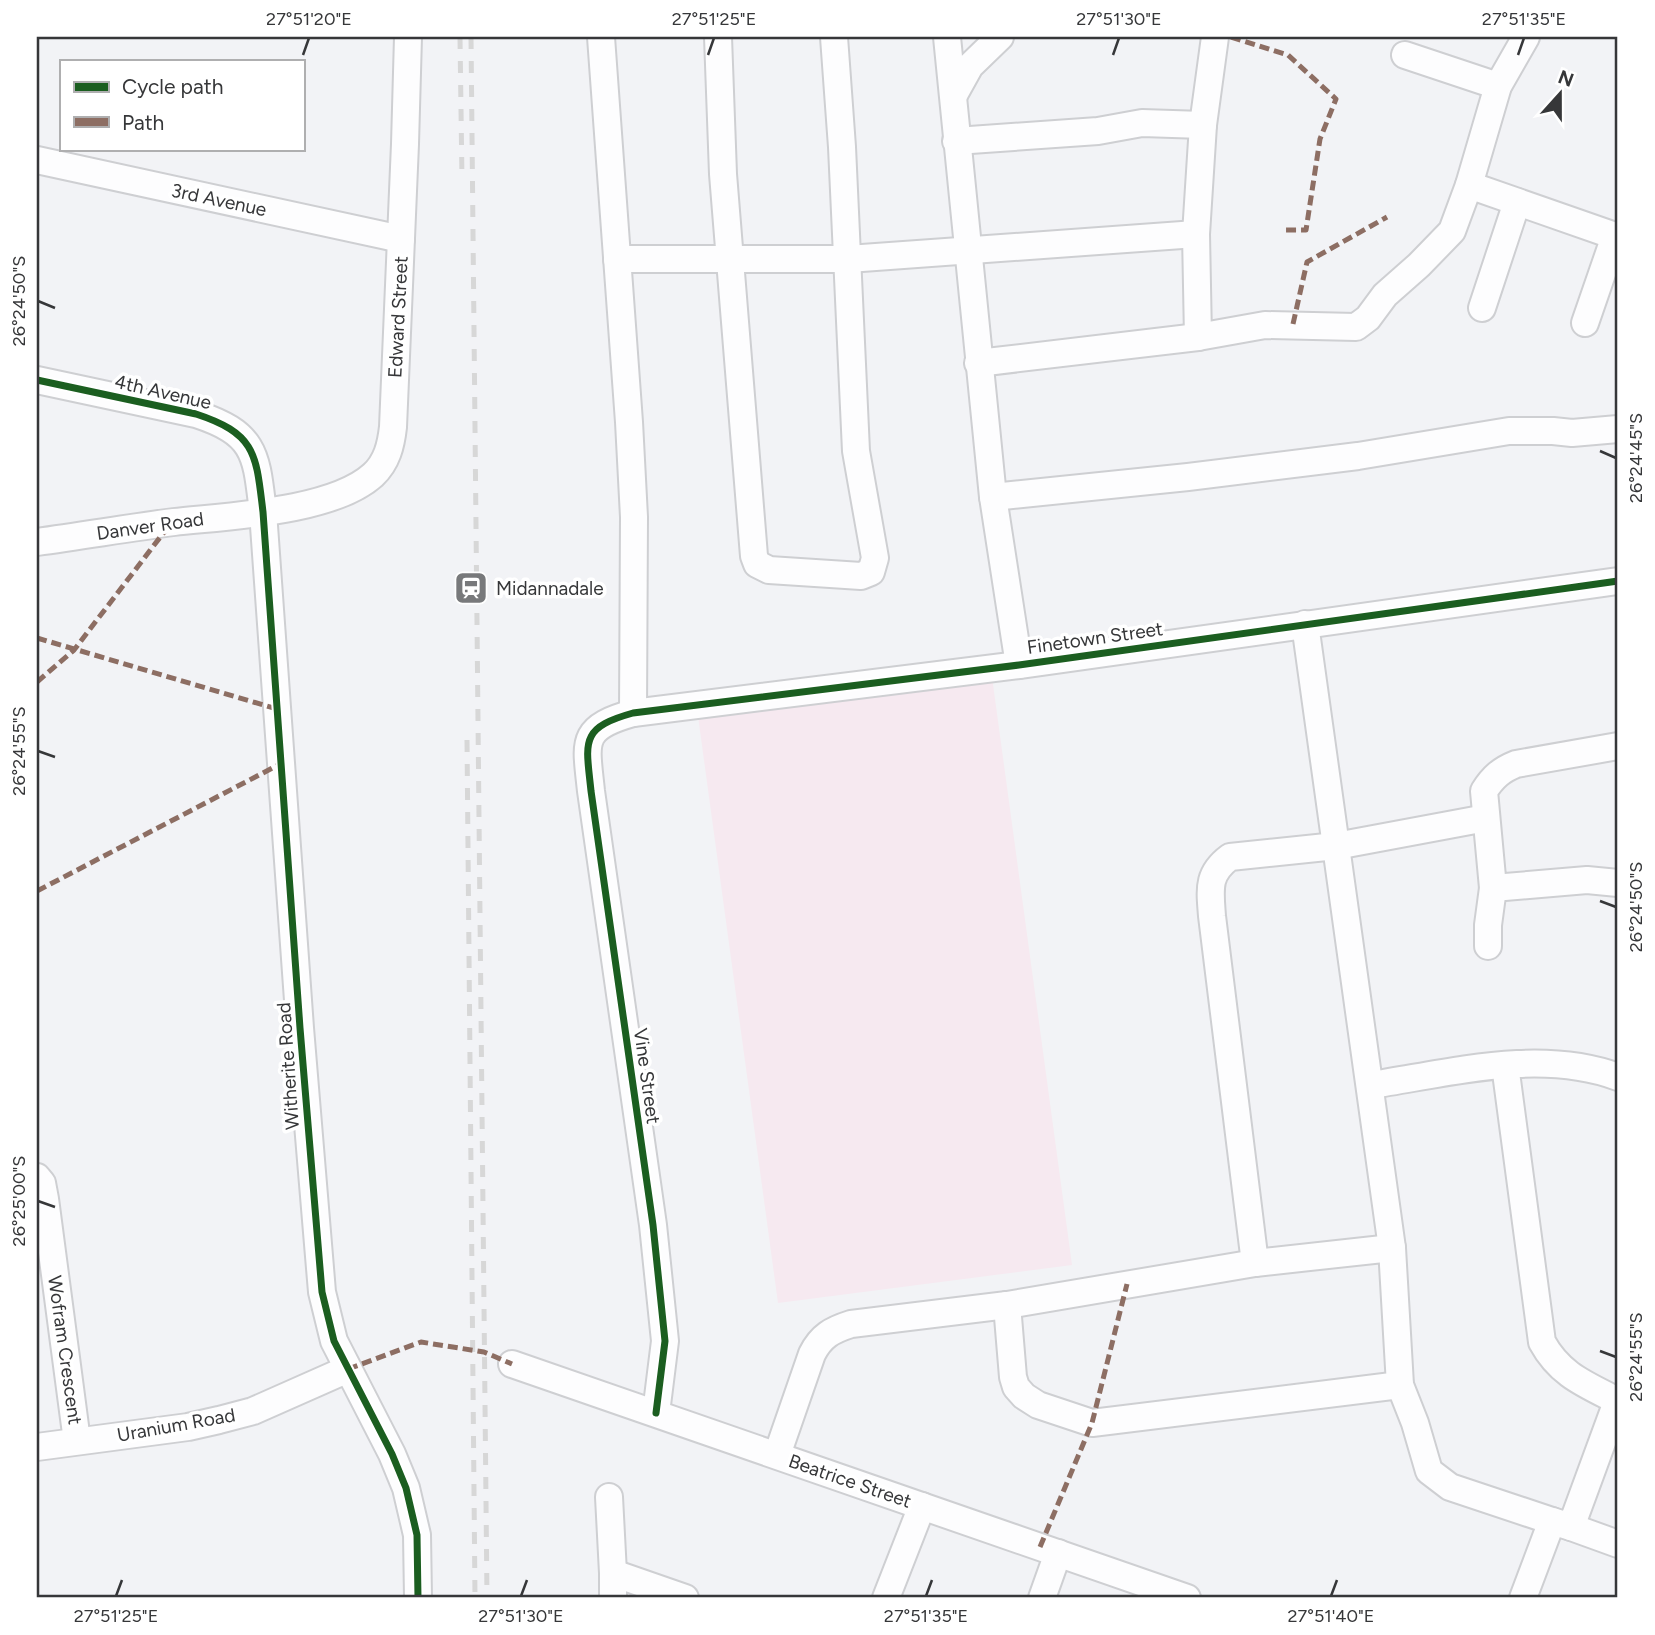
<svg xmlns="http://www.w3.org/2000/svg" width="1655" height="1635" viewBox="0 0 1655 1635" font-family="Figtree,sans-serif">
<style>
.education{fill:#f6e9f0}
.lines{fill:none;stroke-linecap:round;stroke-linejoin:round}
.minor-casing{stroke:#cecfd2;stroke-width:30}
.minor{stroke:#fdfdfe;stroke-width:26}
.rail{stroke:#d7d7d7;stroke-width:5;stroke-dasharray:12 12;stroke-linecap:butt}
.quiet{stroke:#8d6e63;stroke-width:5;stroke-dasharray:10 5;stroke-linecap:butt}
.cycleway-casing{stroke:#fff;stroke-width:11}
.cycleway{stroke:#1b5e20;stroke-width:7}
.ticks{fill:none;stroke:#363739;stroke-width:2.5}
.labels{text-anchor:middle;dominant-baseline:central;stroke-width:7;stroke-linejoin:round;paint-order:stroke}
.street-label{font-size:19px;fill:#363739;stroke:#fff}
.poi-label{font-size:19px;fill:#363739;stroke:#fff;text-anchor:start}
.neatline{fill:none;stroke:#363739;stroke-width:2.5}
.ticks-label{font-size:18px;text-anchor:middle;fill:#363739}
</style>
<rect width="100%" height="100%" fill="#f2f3f6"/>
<path class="education" d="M992,677L1072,1265L778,1303L698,716Z"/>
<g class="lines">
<defs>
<g id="minor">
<path d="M601,37L629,422L634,517L633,713"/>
<path d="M718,37L723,174L754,556L757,564L769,570L861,576L871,572L875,558L856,451L842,147L834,37"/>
<path d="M947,37L993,497L1019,665"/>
<path d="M1405,55L1498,86"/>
<path d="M955,93L970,66L1000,37"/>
<path d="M956,141L1098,131L1142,123L1203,125"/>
<path d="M37,160L401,239"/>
<path d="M1469,185L1618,237"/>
<path d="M617,259H848L1196,234"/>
<path d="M1482,308L1517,202"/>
<path d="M1585,323L1615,236"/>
<path d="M1198,337L1196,234L1203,125L1215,37"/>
<path d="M978,363L1198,337L1265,325L1356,327L1368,318L1385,295L1419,265L1452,231L1469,185L1498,86L1526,37"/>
<path d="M37,380L196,414C257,434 256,455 263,512L300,1028L322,1292L334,1341L392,1454L406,1488L417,1535L418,1598"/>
<path d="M993,497L1188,477L1358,456L1509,431H1553L1572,433L1618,429"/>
<path d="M37,542C82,536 128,528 174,522C228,516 332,512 373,475C387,462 391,445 393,427L405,144L408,37"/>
<path d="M1305,624L1392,1248L1400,1385L1415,1423L1429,1471L1450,1487L1552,1521L1523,1598"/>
<path d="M1618,746L1516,764C1501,770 1493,777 1484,791L1493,888L1587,880L1618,883"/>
<path d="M1488,946V925L1493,888"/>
<path d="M1505,1065L1542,1342C1560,1375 1585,1384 1618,1401"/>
<path d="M1371,1085C1450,1073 1540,1048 1618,1077"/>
<path d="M37,1177L42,1183L45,1199L77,1441"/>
<path d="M1255,1263L1212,916C1210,889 1207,874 1230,857L1336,846L1486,818"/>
<path d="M1007,1305L1013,1377L1016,1387L1024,1396L1038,1405L1092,1423L1400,1385"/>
<path d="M512,1364L1187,1598"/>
<path d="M656,1413L665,1341L653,1225L591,791C586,742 579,728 633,713L1019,665L1618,581"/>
<path d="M37,1447L188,1427L219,1420L253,1411L348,1369"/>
<path d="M777,1455L812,1354C821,1336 832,1330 851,1324L1007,1305L1255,1263L1392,1248"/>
<path d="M609,1497L613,1573"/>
<path d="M1552,1521L1571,1527L1618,1399"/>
<path d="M1571,1527L1618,1544"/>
<path d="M613,1598V1573L685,1598"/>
<path d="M886,1598L922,1506"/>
<path d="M1042,1598L1058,1553"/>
</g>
</defs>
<use href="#minor" class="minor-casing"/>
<use href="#minor" class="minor"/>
<g class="rail">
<path d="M460,37L462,180"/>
<path d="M471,37L487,1598"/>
<path d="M467,740L475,1598"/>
</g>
<g class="quiet">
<path d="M1231,37L1288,55L1336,99L1320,139L1306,230H1284"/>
<path d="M1293,324L1307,262L1387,217"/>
<path d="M37,638L277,709"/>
<path d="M37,682L74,650L171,523"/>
<path d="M37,891L282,763"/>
<path d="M348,1369L421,1342L484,1352L512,1364"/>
<path d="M1040,1547L1092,1423L1127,1284"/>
</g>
<defs>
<g id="cycleway">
<path d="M37,380L196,414C257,434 256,455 263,512L300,1028L322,1292L334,1341L392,1454L406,1488L417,1535L418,1598"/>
<path d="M656,1413L665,1341L653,1225L591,791C586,742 579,728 633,713L1019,665L1618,581"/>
</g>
</defs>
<use href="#cycleway" class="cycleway-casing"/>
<use href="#cycleway" class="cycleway"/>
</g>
<path class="ticks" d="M303,55L309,38M708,55L714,38M1113,55L1119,38M1518,55L1524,38M38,301L55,308M1600,451L1616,458M38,751L55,757M1600,901L1616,907M38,1201L55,1207M1600,1351L1616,1357M116,1596L122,1580M521,1596L527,1580M926,1596L932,1580M1331,1596L1337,1580"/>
<defs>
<symbol id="station-square" viewBox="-11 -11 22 22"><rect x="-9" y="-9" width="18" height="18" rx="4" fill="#78797b" stroke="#fff"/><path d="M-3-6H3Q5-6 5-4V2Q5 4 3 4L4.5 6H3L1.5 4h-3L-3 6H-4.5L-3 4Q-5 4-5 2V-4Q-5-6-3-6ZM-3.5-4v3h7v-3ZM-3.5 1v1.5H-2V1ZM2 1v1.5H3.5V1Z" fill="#fff"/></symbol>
</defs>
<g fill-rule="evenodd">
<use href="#station-square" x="452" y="569" width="38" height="38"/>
</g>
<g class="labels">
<g class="street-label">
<text transform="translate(219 200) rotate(12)">3rd Avenue</text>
<text transform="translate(398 317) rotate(-87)">Edward Street</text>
<text transform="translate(163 392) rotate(13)">4th Avenue</text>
<text transform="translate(150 526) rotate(-8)">Danver Road</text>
<text transform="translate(1095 638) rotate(-8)">Finetown Street</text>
<text transform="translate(288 1066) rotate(-94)">Witherite Road</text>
<text transform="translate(647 1076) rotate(82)">Vine Street</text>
<text transform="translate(65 1350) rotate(82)">Wofram Crescent</text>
<text transform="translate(176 1425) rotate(-10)">Uranium Road</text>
<text transform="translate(850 1481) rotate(19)">Beatrice Street</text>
</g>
<g class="poi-label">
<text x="496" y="588">Midannadale</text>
</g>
</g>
<rect width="1655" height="1635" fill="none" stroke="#ffffff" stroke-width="77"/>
<rect x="60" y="60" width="245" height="91" fill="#ffffff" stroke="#afafb0" stroke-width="2"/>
<rect x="74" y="82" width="35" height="10" fill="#1b5e20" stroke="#afafb0" stroke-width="2"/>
<text x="122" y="94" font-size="21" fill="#363739">Cycle path</text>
<rect x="74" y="117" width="35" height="10" fill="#8d6e63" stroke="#afafb0" stroke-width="2"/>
<text x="122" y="130" font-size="21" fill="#363739">Path</text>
<g transform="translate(1560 94) rotate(21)" stroke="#ffffff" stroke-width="5" paint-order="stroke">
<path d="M0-5L12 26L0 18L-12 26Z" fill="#363739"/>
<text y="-10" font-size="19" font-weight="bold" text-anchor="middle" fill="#363739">N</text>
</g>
<rect x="38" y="38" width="1578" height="1558" class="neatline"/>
<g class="ticks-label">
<text x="309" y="25">27°51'20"E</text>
<text x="714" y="25">27°51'25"E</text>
<text x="1119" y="25">27°51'30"E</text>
<text x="1524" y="25">27°51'35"E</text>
<text transform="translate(19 301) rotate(-90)" y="6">26°24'50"S</text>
<text transform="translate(1636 458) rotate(-90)" y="6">26°24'45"S</text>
<text transform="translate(19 751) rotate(-90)" y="6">26°24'55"S</text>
<text transform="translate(1636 907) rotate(-90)" y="6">26°24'50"S</text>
<text transform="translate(19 1201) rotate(-90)" y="6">26°25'00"S</text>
<text transform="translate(1636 1357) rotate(-90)" y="6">26°24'55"S</text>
<text x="116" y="1622">27°51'25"E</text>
<text x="521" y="1622">27°51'30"E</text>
<text x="926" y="1622">27°51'35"E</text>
<text x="1331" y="1622">27°51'40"E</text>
</g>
</svg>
